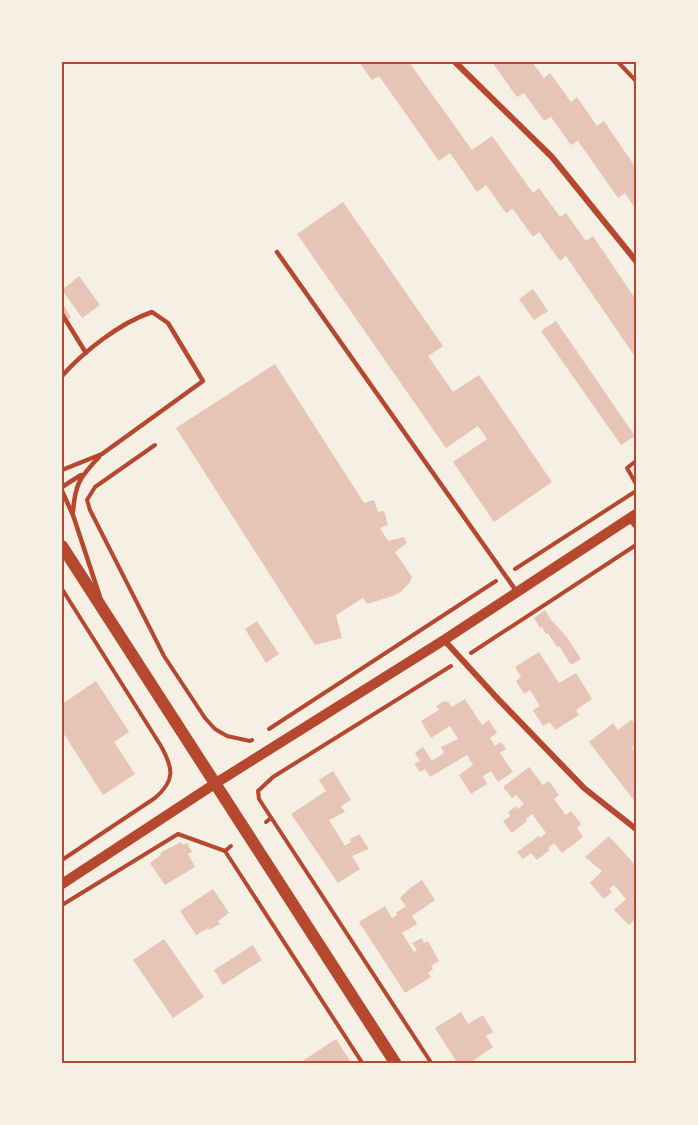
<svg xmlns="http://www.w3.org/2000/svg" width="698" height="1125" viewBox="0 0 698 1125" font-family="Barlow,sans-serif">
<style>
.building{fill:#e6c5b7}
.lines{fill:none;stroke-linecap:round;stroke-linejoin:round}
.path{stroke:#b5482f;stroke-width:4}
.service{stroke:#b5482f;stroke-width:4.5}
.minor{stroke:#b5482f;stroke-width:6}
.tertiary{stroke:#b5482f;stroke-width:10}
.secondary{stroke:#b5482f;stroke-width:12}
.neatline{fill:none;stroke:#b5482f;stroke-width:2}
</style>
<rect width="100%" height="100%" fill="#f6efe4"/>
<g class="building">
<path d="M359,62H409L472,150L492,136L533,193L539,188L560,217L566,213L586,241L593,236L636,300V358L566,256L560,261L539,232L533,237L513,209L506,213L486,185L477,192L450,153L439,161L379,76L372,80Z"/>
<path d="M492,62H532L544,78L550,73L571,102L577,97L597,126L604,121L636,168V210L625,193L618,198L578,141L571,145L551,117L544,121L524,93L517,97Z"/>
<path d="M343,202L443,346L428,356L453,392L479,375L552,482L494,522L453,462L487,439L478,426L446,448L297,234Z"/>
<path d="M79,276L100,305L82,318L62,290Z"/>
<path d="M533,289L548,311L534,320L519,299Z"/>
<path d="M62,303L71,317L62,324Z"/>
<path d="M556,321L635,436L621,445L541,331Z"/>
<path d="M275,364L364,503L374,500L378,512L384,511L388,525L380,528L388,541L404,537L407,543L395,552L412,577L410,582L401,592L393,596L367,604L363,598L336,615L342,638L315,645L176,428Z"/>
<path d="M545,610L551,620L566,636L581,659L571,665L559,646L557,647L548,633L546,634L542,627L540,628L534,618Z"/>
<path d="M257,621L279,654L266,663L245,629Z"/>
<path d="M539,652L559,683L576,673L592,699L576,710L579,715L555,730L550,722L543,726L533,710L540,706L530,690L524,694L516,681L521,677L515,667Z"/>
<path d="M96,681L129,732L114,742L135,774L103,795L62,731V704Z"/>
<path d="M465,699L482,725L489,720L497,733L490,738L495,746L501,742L506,749L500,753L513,772L498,782L491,771L483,776L487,784L471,794L459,775L473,765L467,755L430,777L425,769L420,772L414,764L420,761L415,753L423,747L432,761L444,753L441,747L458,739L450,726L431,738L421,721L439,710L436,706L444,701L448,702L452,707Z"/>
<path d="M632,719L636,725V744L632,748L636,754V803L589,742L613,723L618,730Z"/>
<path d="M529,767L543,785L549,781L559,795L554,799L566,815L571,811L581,824L577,828L583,837L562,853L554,843L548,848L550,850L537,860L531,853L523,859L517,852L539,836L540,838L546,833L532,814L526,819L527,821L512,833L503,821L510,816L508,812L516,806L518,809L524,804L516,795L512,798L503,787Z"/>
<path d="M333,771L351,800L341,806L345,812L329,820L345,846L351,842L350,839L359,834L369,849L352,856L360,869L338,883L291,814L326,791L319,780Z"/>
<path d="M609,836L636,866V915L635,916L636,918L629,925L614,910L626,899L614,885L609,889L612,892L604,899L590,883L602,871L585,857Z"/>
<path d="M181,842L183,845L187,843L192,852L188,854L195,867L165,885L150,863L161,855L160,853Z"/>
<path d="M422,880L435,900L412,916L417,924L402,933L414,952L417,950L412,943L422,938L424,943L428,941L439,961L431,966L433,969L428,973L431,977L405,993L359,922L385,906L392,918L397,915L396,913L406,906L400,898L410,888Z"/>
<path d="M213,889L229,913L218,921L220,924L209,930L208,928L196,935L180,911Z"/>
<path d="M164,939L204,997L173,1018L133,960Z"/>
<path d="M253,945L262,960L223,985L214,970Z"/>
<path d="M461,1012L468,1024L483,1015L493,1032L486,1036L493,1047L468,1064H458L435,1028Z"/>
<path d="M336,1039L352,1064H298Z"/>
</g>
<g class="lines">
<g class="path">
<path d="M618,62L636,81"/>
<path d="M155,445L95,487L87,500L90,510L164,656L205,718L215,729L227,736L250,741L252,740"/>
<path d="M636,461L627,468L636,484"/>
<path d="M515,569L636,491"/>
<path d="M62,589L161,746C173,768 176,780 155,798L62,860"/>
<path d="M471,653L636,545"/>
<path d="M269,729L496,581"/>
<path d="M266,822L271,818"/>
<path d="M225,851L231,846"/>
<path d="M62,905L178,834L225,851L363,1064"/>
<path d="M432,1064L259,799L258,791L273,777L451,666"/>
</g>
<g class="service">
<path d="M277,252L517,592"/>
<path d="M62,314L86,353"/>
<path d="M62,376C84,351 120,323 152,312L168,323L203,381L102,454L62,470"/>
<path d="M62,487L81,475"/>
<path d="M62,491L73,515L100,597"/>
<path d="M73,512C75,484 80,477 99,457"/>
<path d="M629,519L636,527"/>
</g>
<g class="minor">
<path d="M455,62L552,157L636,261"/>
<path d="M444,640L498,699L584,788L636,829"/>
</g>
<path class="tertiary" d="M62,884L216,783L444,640L636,514"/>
<path class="secondary" d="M62,546L396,1064"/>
</g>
<rect width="698" height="1125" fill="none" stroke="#f6efe4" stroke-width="126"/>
<rect x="63" y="63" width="572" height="999" class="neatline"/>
</svg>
